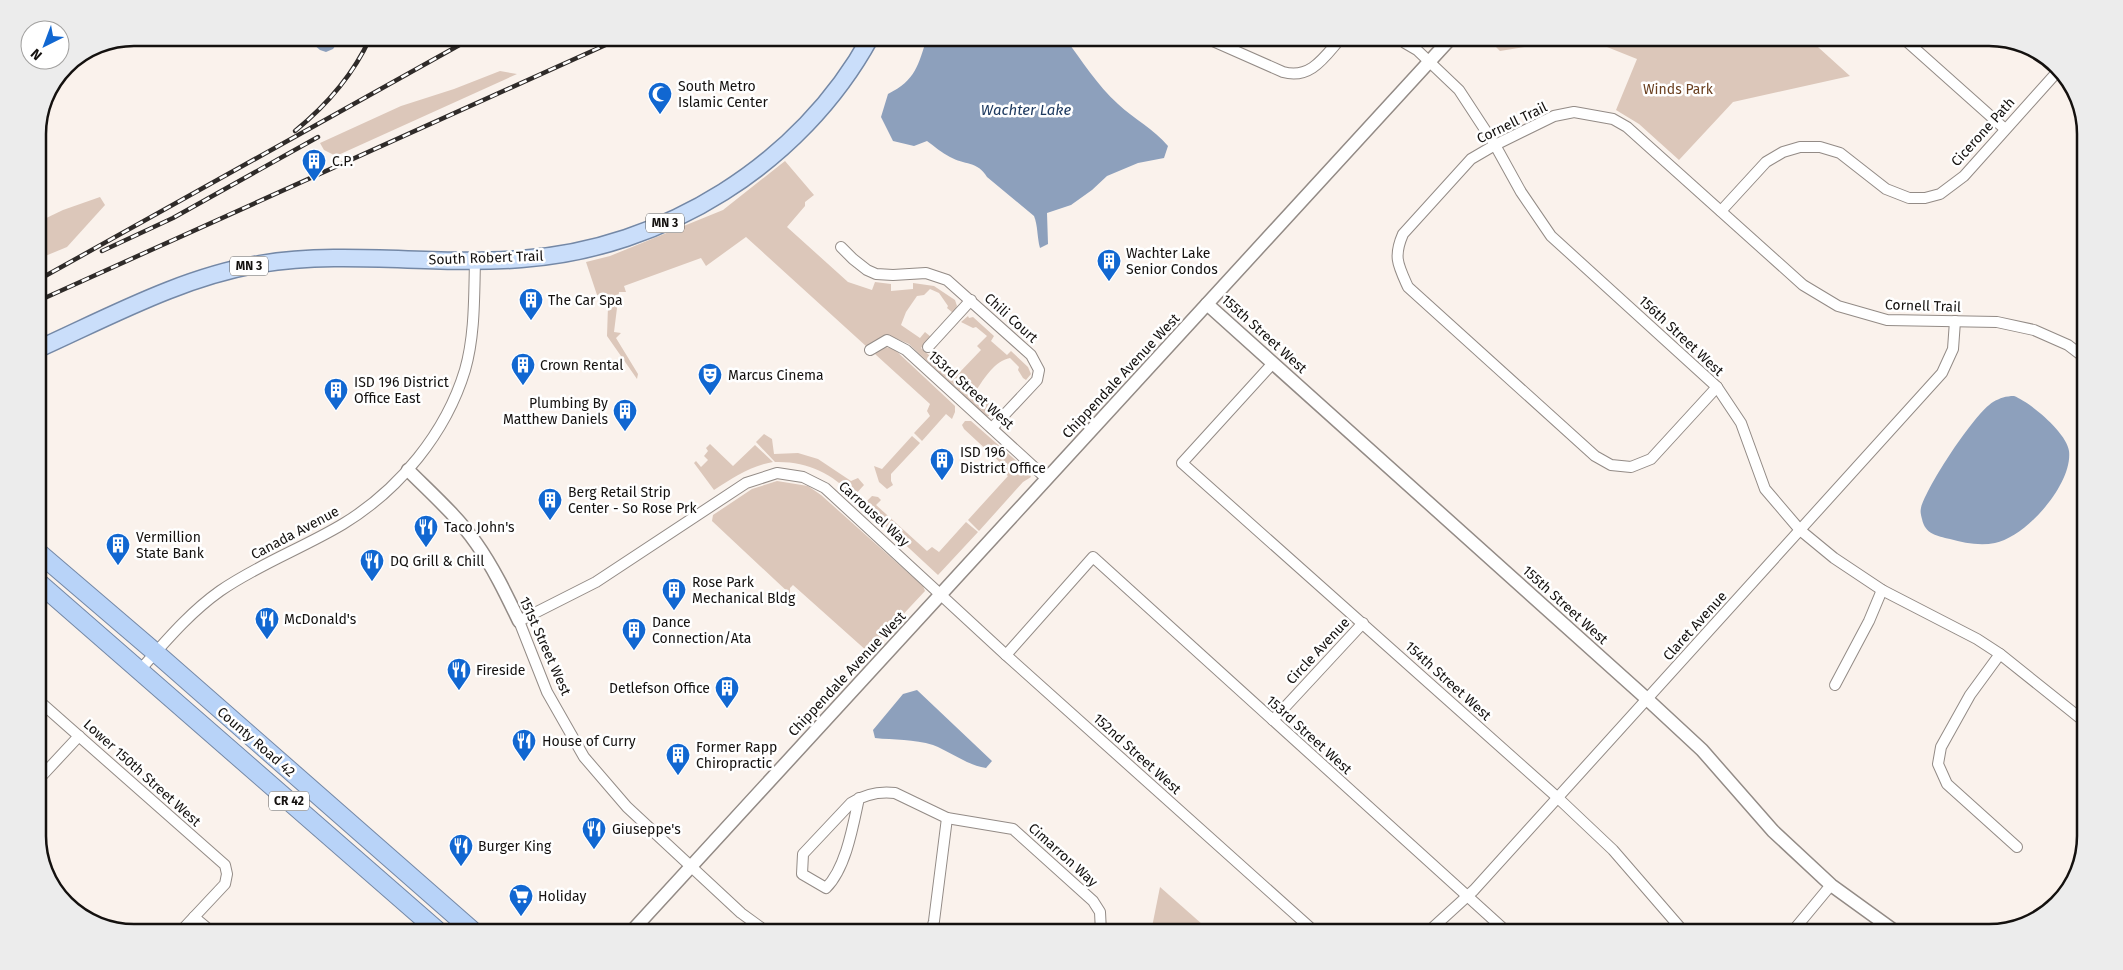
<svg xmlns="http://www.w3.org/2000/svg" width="2123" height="970" viewBox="0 0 2123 970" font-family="'Fira Sans',sans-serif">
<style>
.green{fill:#dcc7ba}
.water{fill:#8da0bc}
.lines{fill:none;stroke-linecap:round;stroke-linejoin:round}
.minor-casing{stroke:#938b86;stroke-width:12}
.tertiary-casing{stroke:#938b86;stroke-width:15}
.primary-casing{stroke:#7488a6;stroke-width:19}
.trunk-casing{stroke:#7488a6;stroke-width:20}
.minor{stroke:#fff;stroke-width:10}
.tertiary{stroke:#fff;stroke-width:12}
.primary{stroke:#cadefa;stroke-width:16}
.trunk{stroke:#b8d3f8;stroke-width:18}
.rail-casing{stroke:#2f2b29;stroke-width:4.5}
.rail{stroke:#fff;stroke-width:2.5;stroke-dasharray:8;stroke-linecap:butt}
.labels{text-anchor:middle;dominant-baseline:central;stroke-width:5;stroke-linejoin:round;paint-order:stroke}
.shield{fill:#fff;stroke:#5a5857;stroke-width:1}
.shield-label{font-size:12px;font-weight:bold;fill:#14110f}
.poi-label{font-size:14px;fill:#14110f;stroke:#fff;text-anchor:start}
.park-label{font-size:14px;fill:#6a3f1f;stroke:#fff}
.street-label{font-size:14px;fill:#14110f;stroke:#fff}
.water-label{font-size:15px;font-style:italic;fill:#1e3a60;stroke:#fff}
.rim{fill:none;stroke:#14110f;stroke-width:2.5}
</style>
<rect width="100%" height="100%" fill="#faf2ec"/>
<g class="green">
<path d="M1487,38H1808L1850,76L1733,102L1679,160L1639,124L1616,110L1637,59L1602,45L1572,39L1500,51Z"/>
<path d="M500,71L517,74L336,156L324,150L320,143L401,106L454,89Z"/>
<path d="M785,161L814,195L805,202V206L787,227L848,282L872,290L875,282L891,284V291L913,289V283L934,286L955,300L957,306L953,313L947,308L948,306L939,293L930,289L924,295L917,296L906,312L901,325L920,338L925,332L931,337L921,348L930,356L936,350L942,354L939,358L958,374L981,350L977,346L987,336L976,327L973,328L961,322L968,316L969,318L973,317L994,336L991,341L1007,355L1011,351L1028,367L1031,374L1026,380L1023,378L1018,370L1019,367L1010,358C995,361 984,378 976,391L992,405L994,404L1001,409L999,412L986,417L909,344L895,338L884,336L867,347L746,237L706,266L701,258L624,286L626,292H619L614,332L621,333L616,338L638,374L637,379L607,336L608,306L604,297L597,295L586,262L610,256L723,210Z"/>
<path d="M100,197L105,205L67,247L38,259V222L63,210Z"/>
<path d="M883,347L893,348L955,406V412L952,419L946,414L922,441L914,433L930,416L927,411L930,404L875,354Z"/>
<path d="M965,421H971L1029,472L1031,477L1023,482L979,531L968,520L1008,476L1002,471L1005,467L964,429L962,425Z"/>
<path d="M764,434L772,439L774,454L798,453L818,459L851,481L858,478L864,485L854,496C831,473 807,461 775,462L756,442Z"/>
<path d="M912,436L920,443L891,474V481L893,485L887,489L879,482L874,466L882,469Z"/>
<path d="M710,444L733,466L755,445L773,462C750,466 733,478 714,490L694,463L696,461L701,467L708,460L704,456L708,451L706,448Z"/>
<path d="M777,481L808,486L821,495L923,586L925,591L868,652L793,585L790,588V594L712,521L713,515L752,489Z"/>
<path d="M872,496L878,497L881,500L876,505L927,551L932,547L939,552L966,522L978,532L938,575L869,511L864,504Z"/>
<path d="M1160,887L1211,932H1151Z"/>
</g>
<g class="water">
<path d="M306,38H341L333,49L326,52L320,50Z"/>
<path d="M927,38H1065C1082,61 1097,85 1118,104C1134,119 1154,129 1168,146L1164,158L1138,163L1107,176L1092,190L1071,205L1047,213L1048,244L1040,248C1037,237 1038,226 1034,216L987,177C978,161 964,165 950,157C942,153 934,146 927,141L914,146L893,141L881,117L888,94C916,80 918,65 927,38Z"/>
<path d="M2014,396C2030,402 2067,433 2069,451C2073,484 2026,537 1995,543C1980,546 1964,543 1950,539C1937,536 1925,534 1922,519C1921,515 1920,512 1921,508C1927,486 1974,414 1993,402C2000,398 2006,396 2014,396Z"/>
<path d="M917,690L992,761L986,768C967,765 951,752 933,745C914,739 894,740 875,738L873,730L903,694Z"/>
</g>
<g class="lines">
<defs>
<g id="minor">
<path d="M1206,38L1283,72C1311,80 1325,56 1341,38"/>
<path d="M1400,38L1405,43L1417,50L1459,90L1495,145L1521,192L1551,236L1717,387L1741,423L1765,489L1800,530L1834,558L1882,590L1977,639L2000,654L2085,722"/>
<path d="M1903,38L2005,129"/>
<path d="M1721,211L1766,162L1783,152L1800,147H1820L1840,153L1886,189L1909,198H1925L1940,194L1964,176L2058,71"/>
<path d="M841,247L853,259L867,270L876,274L893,275L926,273L947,280L1031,355L1039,370L1037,380L992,428"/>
<path d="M928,347L971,300"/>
<path d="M870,350L887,340L906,350L1047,479"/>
<path d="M1273,363L1182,463L1558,798L1613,850L1684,932"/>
<path d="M1717,387L1651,459L1631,467L1611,465L1595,456L1408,287C1398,265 1393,257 1403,234L1471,159L1495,145L1554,116L1574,112L1613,119L1627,127L1803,285L1838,306L1887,320L1997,322L2034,330L2068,345L2085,358"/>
<path d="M2000,654L1970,695L1941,747L1938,764L1947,784L2017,847"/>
<path d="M1006,655L1093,557L1507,932"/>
<path d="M140,670C165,642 189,613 220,591C259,564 303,548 343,524C399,490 446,433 465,370C475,335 474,297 475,261"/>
<path d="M1835,685L1869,621L1882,590"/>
<path d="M38,700L225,865L227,874L225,884L180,932"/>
<path d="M1273,720L1363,623"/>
<path d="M38,780L79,736"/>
<path d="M859,798C853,826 846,868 826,888L802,874L803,854L851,803C865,794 878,791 895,793L947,818L1013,829L1093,901L1100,912L1101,932"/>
<path d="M194,917L212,932"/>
<path d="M767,932L741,913L627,807L584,757L547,692L519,621L596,582L746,483L777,473L803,477L825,488L1006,655L1315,932"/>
<path d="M931,932L934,921L947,818"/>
<path d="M1428,932L1474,890L1942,373L1953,349L1955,321"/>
<path d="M1792,932L1831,885"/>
</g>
<g id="tertiary">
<path d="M1207,304L1647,699L1702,750L1773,831L1831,885L1896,932"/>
<path d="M408,470C431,493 457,516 476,543C493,567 506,594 519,621"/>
<path d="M631,932L1451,38"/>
</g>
<path id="primary" d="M38,349C109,317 182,277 260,264C347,250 434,266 521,259C664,249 801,164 870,38"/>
<g id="trunk">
<path d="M38,552L156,653L474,932"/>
<path d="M38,582L439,932"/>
</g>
</defs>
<use href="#minor" class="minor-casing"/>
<use href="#tertiary" class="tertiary-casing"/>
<use href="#primary" class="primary-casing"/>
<use href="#trunk" class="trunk-casing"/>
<use href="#minor" class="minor"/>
<use href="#tertiary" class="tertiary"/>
<use href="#primary" class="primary"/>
<use href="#trunk" class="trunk"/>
<defs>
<g id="rail">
<path d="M295,131C327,105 353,75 370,38"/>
<path d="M102,251L173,218L318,137"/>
<path d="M38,280L472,38"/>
<path d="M38,301L621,38"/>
</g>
</defs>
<use href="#rail" class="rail-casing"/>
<use href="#rail" class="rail"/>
</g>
<defs>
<symbol id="mosque-pin" viewBox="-11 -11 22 30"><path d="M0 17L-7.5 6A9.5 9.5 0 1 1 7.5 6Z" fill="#1167d1" stroke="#fff"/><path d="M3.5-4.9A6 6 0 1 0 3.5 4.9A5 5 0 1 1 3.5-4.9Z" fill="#fff"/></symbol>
<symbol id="building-pin" viewBox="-11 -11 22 30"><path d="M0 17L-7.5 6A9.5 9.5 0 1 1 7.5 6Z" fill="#1167d1" stroke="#fff"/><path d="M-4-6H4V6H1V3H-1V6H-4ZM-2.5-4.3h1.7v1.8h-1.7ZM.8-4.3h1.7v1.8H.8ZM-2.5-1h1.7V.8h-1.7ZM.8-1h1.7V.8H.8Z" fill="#fff"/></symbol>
<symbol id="theatre-pin" viewBox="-11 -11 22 30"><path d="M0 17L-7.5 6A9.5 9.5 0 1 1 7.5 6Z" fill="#1167d1" stroke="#fff"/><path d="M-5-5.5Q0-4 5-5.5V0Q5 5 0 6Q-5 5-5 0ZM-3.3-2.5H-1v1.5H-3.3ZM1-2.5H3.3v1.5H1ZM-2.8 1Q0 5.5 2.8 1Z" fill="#fff"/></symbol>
<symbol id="restaurant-pin" viewBox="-11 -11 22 30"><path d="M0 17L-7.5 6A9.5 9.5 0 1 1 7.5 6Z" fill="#1167d1" stroke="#fff"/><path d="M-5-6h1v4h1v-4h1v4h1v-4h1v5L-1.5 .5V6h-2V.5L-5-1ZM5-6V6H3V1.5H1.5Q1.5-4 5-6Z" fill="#fff"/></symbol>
<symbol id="supermarket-pin" viewBox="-11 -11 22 30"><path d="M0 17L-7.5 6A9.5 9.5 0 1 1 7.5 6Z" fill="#1167d1" stroke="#fff"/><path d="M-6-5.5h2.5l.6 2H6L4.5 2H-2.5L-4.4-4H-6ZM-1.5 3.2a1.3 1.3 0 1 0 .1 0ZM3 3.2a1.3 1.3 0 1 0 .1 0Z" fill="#fff"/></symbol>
</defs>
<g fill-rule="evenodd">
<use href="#mosque-pin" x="646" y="80" width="28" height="38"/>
<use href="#building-pin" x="300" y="147" width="28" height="38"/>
<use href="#building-pin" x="1095" y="247" width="28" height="38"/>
<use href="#building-pin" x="517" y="286" width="28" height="38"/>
<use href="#building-pin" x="509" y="351" width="28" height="38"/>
<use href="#theatre-pin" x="696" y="361" width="28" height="38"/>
<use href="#building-pin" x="322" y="376" width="28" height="38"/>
<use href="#building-pin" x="611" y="397" width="28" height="38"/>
<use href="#building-pin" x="928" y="446" width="28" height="38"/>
<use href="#building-pin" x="536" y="486" width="28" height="38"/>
<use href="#restaurant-pin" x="412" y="513" width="28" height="38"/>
<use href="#building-pin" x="104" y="531" width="28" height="38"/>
<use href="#restaurant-pin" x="358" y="547" width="28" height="38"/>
<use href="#building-pin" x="660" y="576" width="28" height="38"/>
<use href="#restaurant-pin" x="253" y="605" width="28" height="38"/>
<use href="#building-pin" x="620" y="616" width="28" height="38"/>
<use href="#restaurant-pin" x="445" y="656" width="28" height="38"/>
<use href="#building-pin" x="713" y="674" width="28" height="38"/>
<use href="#restaurant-pin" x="510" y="727" width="28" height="38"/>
<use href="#building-pin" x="664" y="741" width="28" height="38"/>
<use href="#restaurant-pin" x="580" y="815" width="28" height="38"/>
<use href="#restaurant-pin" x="447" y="832" width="28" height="38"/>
<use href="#supermarket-pin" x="507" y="882" width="28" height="38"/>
</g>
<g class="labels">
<g class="shield">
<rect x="646" y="213.5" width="38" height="19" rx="4"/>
<rect x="230" y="256.5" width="38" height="19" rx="4"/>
<rect x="269" y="791.5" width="40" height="19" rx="4"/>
</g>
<g class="shield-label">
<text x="665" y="223">MN 3</text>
<text x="249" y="266">MN 3</text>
<text x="289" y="801">CR 42</text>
</g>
<g class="poi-label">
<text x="678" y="86">South Metro<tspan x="678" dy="16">Islamic Center</tspan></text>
<text x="332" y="161">C.P.</text>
<text x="1126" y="253">Wachter Lake<tspan x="1126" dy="16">Senior Condos</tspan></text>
<text x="548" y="300">The Car Spa</text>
<text x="540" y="365">Crown Rental</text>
<text x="728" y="375">Marcus Cinema</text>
<text x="354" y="382">ISD 196 District<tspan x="354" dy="16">Office East</tspan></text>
<text x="608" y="403" text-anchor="end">Plumbing By<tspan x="608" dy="16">Matthew Daniels</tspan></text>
<text x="960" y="452">ISD 196<tspan x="960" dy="16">District Office</tspan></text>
<text x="568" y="492">Berg Retail Strip<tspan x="568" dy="16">Center - So Rose Prk</tspan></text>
<text x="444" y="527">Taco John's</text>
<text x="136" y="537">Vermillion<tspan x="136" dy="16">State Bank</tspan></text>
<text x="390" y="561">DQ Grill &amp; Chill</text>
<text x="692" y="582">Rose Park<tspan x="692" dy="16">Mechanical Bldg</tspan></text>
<text x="284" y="619">McDonald's</text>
<text x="652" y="622">Dance<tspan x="652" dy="16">Connection/Ata</tspan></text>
<text x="476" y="670">Fireside</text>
<text x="710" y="688" text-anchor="end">Detlefson Office</text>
<text x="542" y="741">House of Curry</text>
<text x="696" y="747">Former Rapp<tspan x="696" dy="16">Chiropractic</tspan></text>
<text x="612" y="829">Giuseppe's</text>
<text x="478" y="846">Burger King</text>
<text x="538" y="896">Holiday</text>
</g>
<g class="park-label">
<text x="1678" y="89">Winds Park</text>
</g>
<g class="street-label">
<text transform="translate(1512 123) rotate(-26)">Cornell Trail</text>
<text transform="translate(1983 132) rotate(-48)">Cicerone Path</text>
<text transform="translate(486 258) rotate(-2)">South Robert Trail</text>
<text transform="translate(1923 306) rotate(2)">Cornell Trail</text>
<text transform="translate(1011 318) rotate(42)">Chili Court</text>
<text transform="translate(1264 334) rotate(42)">155th Street West</text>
<text transform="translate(1681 336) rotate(43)">156th Street West</text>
<text transform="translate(1121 376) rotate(-47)">Chippendale Avenue West</text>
<text transform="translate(971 390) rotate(42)">153rd Street West</text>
<text transform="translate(874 514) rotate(42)">Carrousel Way</text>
<text transform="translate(295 533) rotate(-28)">Canada Avenue</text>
<text transform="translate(1565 605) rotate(42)">155th Street West</text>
<text transform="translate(1695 626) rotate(-48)">Claret Avenue</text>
<text transform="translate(545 646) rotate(66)">151st Street West</text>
<text transform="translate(1318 651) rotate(-47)">Circle Avenue</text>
<text transform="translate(847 674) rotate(-47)">Chippendale Avenue West</text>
<text transform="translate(1448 681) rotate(42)">154th Street West</text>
<text transform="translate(1309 735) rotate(42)">153rd Street West</text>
<text transform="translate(256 742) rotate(41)">County Road 42</text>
<text transform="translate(1137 754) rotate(42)">152nd Street West</text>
<text transform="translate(142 773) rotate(42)">Lower 150th Street West</text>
<text transform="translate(1063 855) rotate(42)">Cimarron Way</text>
</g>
<g class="water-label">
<text x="1026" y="110">Wachter Lake</text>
</g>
</g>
<path d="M0 0H2123V970H0ZM134 46H1989A88 88 0 0 1 2077 134V836A88 88 0 0 1 1989 924H134A88 88 0 0 1 46 836V134A88 88 0 0 1 134 46Z" fill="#ececec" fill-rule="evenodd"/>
<path class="rim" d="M134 46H1989A88 88 0 0 1 2077 134V836A88 88 0 0 1 1989 924H134A88 88 0 0 1 46 836V134A88 88 0 0 1 134 46Z"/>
<g transform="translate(45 45) rotate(222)"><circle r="24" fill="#ffffff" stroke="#a1a09f"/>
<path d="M0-4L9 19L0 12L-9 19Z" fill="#1167d1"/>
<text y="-8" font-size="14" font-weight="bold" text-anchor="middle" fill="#14110f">N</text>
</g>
</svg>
